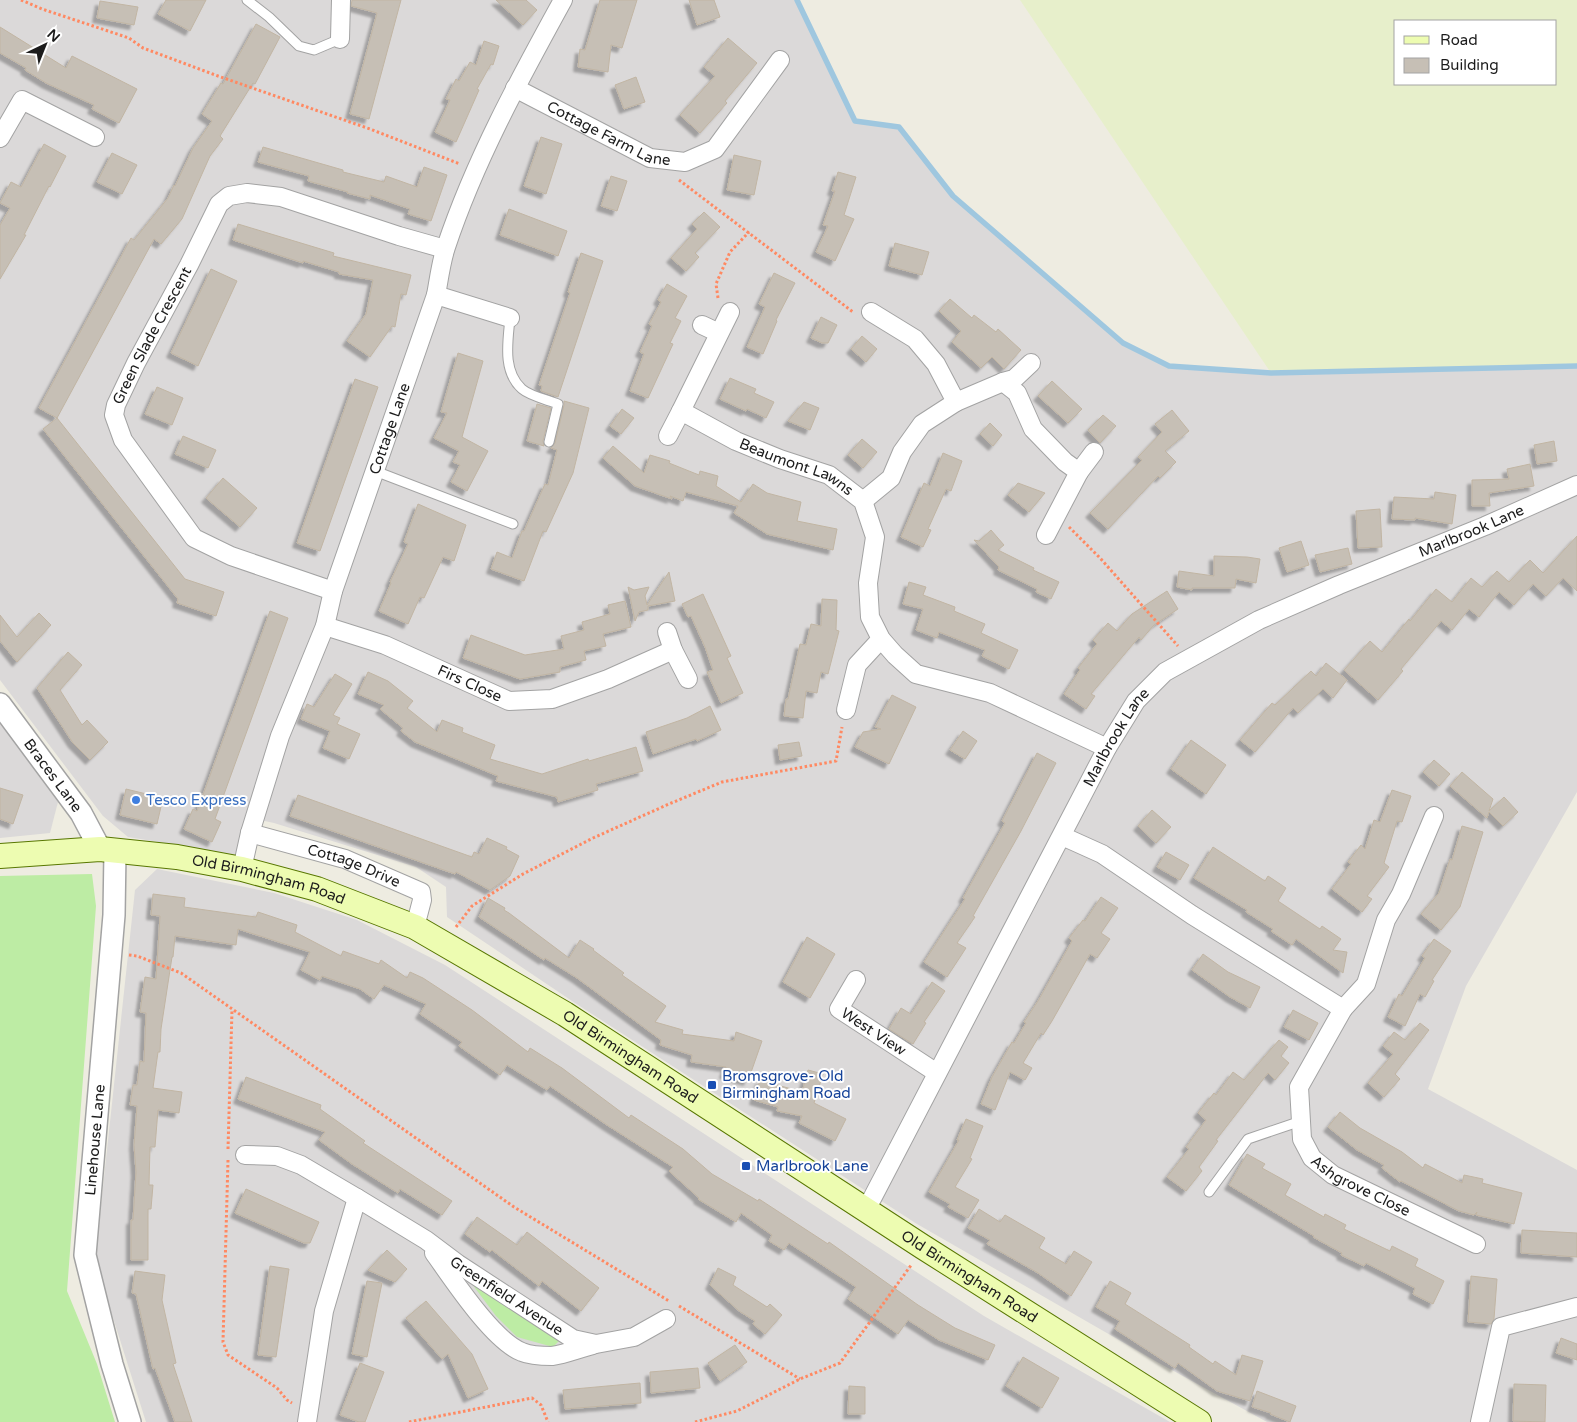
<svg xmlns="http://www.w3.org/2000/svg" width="1577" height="1422" viewBox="0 0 1577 1422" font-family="'Varela Round',sans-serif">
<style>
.residential{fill:#dbd9d9}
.farmland{fill:#e7efcb;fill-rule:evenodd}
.grass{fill:#bdeca4}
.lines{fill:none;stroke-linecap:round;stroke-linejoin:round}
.stream{stroke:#9fc7df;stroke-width:5.5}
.building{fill:#c6bfb5;stroke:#c1b5a3;filter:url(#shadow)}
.service-casing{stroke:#a3a3a3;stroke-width:11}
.minor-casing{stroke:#a3a3a3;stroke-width:20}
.tertiary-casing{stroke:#a3a3a3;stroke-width:24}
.secondary-casing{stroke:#587700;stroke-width:26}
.path{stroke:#ff8962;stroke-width:3;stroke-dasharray:2.5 2.5;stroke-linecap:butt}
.service{stroke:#fff;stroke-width:9}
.minor{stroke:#fff;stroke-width:18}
.tertiary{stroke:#fff;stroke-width:21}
.secondary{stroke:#edfcb1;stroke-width:24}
.shop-dot{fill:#3f7fe0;stroke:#fff;stroke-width:2}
.transit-dot{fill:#1a4fb4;stroke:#fff;stroke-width:2}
.labels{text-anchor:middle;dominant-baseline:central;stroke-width:4;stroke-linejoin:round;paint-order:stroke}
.street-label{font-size:15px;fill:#1c1c1c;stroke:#fff}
.shop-label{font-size:15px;fill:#366cbe;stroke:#fff;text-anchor:start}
.transit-label{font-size:15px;fill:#164399;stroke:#fff;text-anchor:start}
</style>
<defs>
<filter id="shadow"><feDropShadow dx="-4.5" dy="4.5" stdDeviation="1" flood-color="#0004"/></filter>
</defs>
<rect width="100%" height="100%" fill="#eeece1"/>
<g class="residential">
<path d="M0,0H797L855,121L899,127L953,196L1123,343L1169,366L1271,373L1577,366V792L1466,986L1428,1089L1577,1170V1422H1267L1159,1363L917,1224L575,1003L447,917L446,887L416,867L274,823L250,818L237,855L128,837L103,816L0,680Z"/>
<path d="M0,723L58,802L50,833L0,838Z"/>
<path d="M157,869L274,893L357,920L445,965L984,1316L1170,1422H146L95,1261L135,890Z"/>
</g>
<path class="farmland" d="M1020,0H1577V366L1271,373ZM1396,21H1556V84H1396Z"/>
<g class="grass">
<path d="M92,874L96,906L67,1291L97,1364L115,1422H0V876Z"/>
<path d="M469,1280L561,1339L553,1347L517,1337L496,1316Z"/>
</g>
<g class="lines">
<path class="stream" d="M797,0L855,121L899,127L953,196L1123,343L1169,366L1271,373L1577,366"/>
</g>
<g class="building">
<path d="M166,0H206L190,31L158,14Z"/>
<path d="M352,0H401L369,119L350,114L377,13L351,6Z"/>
<path d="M496,0H526L537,10L523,25Z"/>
<path d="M600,0H637L622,48L611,45L608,72L578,67L580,49L585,50Z"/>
<path d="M689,0H714L720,17L697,25Z"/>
<path d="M100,1L138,7L134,25L97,18Z"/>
<path d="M256,24L280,37L255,84L253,83L220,136L223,139L210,156L182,219L161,244L154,239L57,418L39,408L131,238L134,240L168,198L174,185L175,186L193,148L212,121L202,114L221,83L223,84Z"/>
<path d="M0,27L66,68L72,56L137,89L119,123L92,109L94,105L46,83L25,70L26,68L0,53Z"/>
<path d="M728,38L757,63L725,101L727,103L700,133L680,115L715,76L704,67Z"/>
<path d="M484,41L499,46L493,65L491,64L477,89L479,90L456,142L435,132L450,100L446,99L456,79L459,81L470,62L476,65Z"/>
<path d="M636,77L645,102L624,109L615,85Z"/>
<path d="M541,137L562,144L546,194L524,186Z"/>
<path d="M44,144L66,156L50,187L49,186L24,235H26L0,279V225L10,208L0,203L11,182L21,187Z"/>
<path d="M263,147L343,170V172L384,182L386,176L417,187L424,167L447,175L431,221L408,214L410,209L370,195V199L347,193L348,192L308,181L309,176L258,162Z"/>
<path d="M112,153L137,165L122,194L97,182Z"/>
<path d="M734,155L761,161L754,195L727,190Z"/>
<path d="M838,172L856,177L844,215L854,219L835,261L816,252L828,226L823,225L835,191H832Z"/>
<path d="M611,176L627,181L617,211L601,206Z"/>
<path d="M509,209L567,231L558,256L500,235Z"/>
<path d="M704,212L720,227L695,253L699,257L686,271L671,258L697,229L692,224Z"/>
<path d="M238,224L334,253L333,256L411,275L406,295L401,294L395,327L392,326L370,357L347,341L366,314L373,280L339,274V272L303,261V263L233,240Z"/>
<path d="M895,243L929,252L922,275L889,266Z"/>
<path d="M581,253L603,261L558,397L541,391L542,386L539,385L570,293L568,292Z"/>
<path d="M211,269L237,281L198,366L171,353Z"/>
<path d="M774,273L795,283L776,320L777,321L763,354L747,347L765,307L759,304Z"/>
<path d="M667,284L687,296L675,318L681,321L670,343L673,344L648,398L630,391L644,354L640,352L652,326L649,324L661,302L658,300Z"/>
<path d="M950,299L972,318L974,315L996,332L998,329L1021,350L1004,369L992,357L981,368L952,342L961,331L939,311Z"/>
<path d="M821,317L837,325L828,343H822L811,338Z"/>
<path d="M862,336L877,349L866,362L851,349Z"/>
<path d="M458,353L483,361L462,437L488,451L467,491L451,482L460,465L453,462L459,451L434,438L447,413L441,412Z"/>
<path d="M730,378L756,389L754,393L774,402L766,418L747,409L746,411L720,399Z"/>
<path d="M355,379L378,387L320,551L297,543Z"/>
<path d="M1052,381L1082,409L1068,423L1038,396Z"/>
<path d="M157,387L183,398L172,425L145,414Z"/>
<path d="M564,401L589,408L573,473L546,532L543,531L524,581L491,569L497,552L512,558L522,531H524L545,484L548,485L557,450L551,448L555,443L564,405Z"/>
<path d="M804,402L819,408L810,430L788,421Z"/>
<path d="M537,404L551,408L543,441L544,446L527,441Z"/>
<path d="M622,409L634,418L621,434L610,426Z"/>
<path d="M1172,410L1189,431L1165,451L1176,462L1160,478L1158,476L1108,529L1090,513L1142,460L1138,457L1162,432L1155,424Z"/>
<path d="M1103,415L1116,426L1100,443L1088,430Z"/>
<path d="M57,418L185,579L224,592L216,616L177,603L178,599L43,429Z"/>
<path d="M990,423L1002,435L993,446L980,434Z"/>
<path d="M183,436L216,450L208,468L175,454Z"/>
<path d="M862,439L877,452L863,468L848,455Z"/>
<path d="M1554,441L1557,461L1537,464L1534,445Z"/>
<path d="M613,446L644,473L650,455L670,461L669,463L699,475L700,471L718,476L716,486L741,502L753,484L767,493L801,502L797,521L837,529L833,550L767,534L734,513L738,506L686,492L683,501L670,496L672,499L635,486L603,458Z"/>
<path d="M943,453L962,461L951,491L946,489L928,529L931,530L923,547L901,537L924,483L930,486Z"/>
<path d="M1530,464L1534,486L1489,493L1490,506H1472V480L1509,479L1507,469Z"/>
<path d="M223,478L257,508L240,527L206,498Z"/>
<path d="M1018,483L1045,493L1029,512L1008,495Z"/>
<path d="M1435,492L1456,495L1452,524L1415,518V520L1392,519L1394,497L1434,499Z"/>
<path d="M418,504L466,525L454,561L443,557L424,598L420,597L408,624L379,611L391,583L390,582L408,544L404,542Z"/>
<path d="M1380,509L1382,547L1358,548L1356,511Z"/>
<path d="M991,530L1004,545L998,550L1034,568L1033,570L1059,582L1051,599L1036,592L1037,589L998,570L999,567L974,540L979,541Z"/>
<path d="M1577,536V591L1563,578L1546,596L1533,584L1514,605L1499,592L1479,617L1469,609L1452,630L1441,621L1401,669L1403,671L1378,700L1344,670L1370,641L1382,652L1409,619L1410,621L1436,589L1452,602L1471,578L1482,587L1497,571L1509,582L1530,560L1543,573Z"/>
<path d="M1301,541L1309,565L1287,572L1279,548Z"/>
<path d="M1348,548L1352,564L1320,572L1315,555Z"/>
<path d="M1214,556L1247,557L1260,559L1256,583L1236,579L1235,588H1192V590L1177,587L1179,571L1214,576Z"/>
<path d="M669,572L675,601L648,606V610L639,612L635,621L628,587L634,590L649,587L645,596L647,605Z"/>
<path d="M909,582L926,587L923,595L955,607L954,611L985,624L981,633L1018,650L1009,669L982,656L985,650L939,632L937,638L916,630L923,609L903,604Z"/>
<path d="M1167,591L1178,609L1154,625L1141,640L1139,637L1091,694L1095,696L1086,709L1064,694L1080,670L1078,668L1097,644L1093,640L1108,623L1117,631L1132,614Z"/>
<path d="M703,594L731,656L727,658L743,693L721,703L707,672L713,670L705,647L691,616L688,617L682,604Z"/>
<path d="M822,599L837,600L836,630L839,631L828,674L821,672L817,693L806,691L803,718L784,716L786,699H788L800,644L806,645L811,624L821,626Z"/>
<path d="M625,601L631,627L603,634L606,646L584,651L586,660L560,667V672L520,679L463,658L471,635L525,655L564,649L561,636L584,630L582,622L610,614L608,605Z"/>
<path d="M270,611L288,618L215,819L221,822L212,842L184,829L193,809L197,811Z"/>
<path d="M39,613L51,625L17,662L0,641V615L17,637Z"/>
<path d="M68,652L82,665L60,690L82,725L87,720L108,742L90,760L73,743L37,688Z"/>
<path d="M1326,663L1347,680L1333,698L1323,689L1298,713L1293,708L1255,752L1240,740L1272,703L1275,705L1311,671L1316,676Z"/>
<path d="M368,672L388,681L413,701L407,708L437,732L442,720L463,728L462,732L495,745L490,759L542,774L588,759L589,761L636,747L643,771L596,784L598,790L558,802L557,797L496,781L498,776L415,742L401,731L403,728L380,709L384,705L358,694Z"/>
<path d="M335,674L352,684L333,715L340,718L337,724L360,734L349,759L323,748L330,731L301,719L307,704L314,707Z"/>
<path d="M892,695L916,707L889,764L855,747L863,732L881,729L875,727Z"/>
<path d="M710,706L721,730L697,741L696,739L653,754L646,732L687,718Z"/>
<path d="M963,731L977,741L965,759L950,750Z"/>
<path d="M1191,740L1226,765L1206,794L1171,769Z"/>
<path d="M799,742L802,756L780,760L778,745Z"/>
<path d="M1037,753L1056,763L1021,831L973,916L975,917L957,943L966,948L947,977L924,962L965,899L963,898L1005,823L1002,821Z"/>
<path d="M1434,760L1450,774L1439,786L1423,772Z"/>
<path d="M1462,772L1493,799L1489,811L1504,797L1518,812L1503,826L1489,812L1487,818L1450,786Z"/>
<path d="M0,788L23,795L13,824L0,819Z"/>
<path d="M126,789L163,798L157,824L120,815Z"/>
<path d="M1392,790L1411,796L1402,822L1397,821L1384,863L1389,867L1367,896L1372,899L1362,912L1332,889L1351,864L1348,862L1361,845L1365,849L1374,820L1380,822Z"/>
<path d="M298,795L472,857L474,852L479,854L487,838L507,847L506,849L519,856L510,876L490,890L456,872L455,874L290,816Z"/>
<path d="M1152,810L1171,827L1156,843L1138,826Z"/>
<path d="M1462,826L1483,832L1460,907L1441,930L1421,914L1439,893L1450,859L1452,860Z"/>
<path d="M1213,847L1265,881L1268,876L1286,888L1278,901L1320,929L1322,926L1341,939L1333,950L1347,952L1343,973L1296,939L1292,945L1271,931L1273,929L1246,912L1247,910L1194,878Z"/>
<path d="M1166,852L1189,865L1180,880L1157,867Z"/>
<path d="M153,894L185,898L184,907L256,917L258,912L297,925L295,932L341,956L343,951L379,964L381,960L407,978L410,972L423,978L472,1010L528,1052L530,1048L562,1068L629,1118L631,1115L683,1149L712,1174L758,1201L759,1199L828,1244L829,1242L918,1305L955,1328L995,1345L988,1360L939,1340L908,1320L898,1334L848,1299L856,1287L789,1243L784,1250L769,1241L772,1235L741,1213L736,1222L698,1199L699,1198L669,1171L673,1167L607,1125L550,1086L547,1090L507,1065L500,1075L459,1046L462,1042L420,1014L426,1004L384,985L374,999L360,989L322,976L320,980L301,970L310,952L238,929L236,945L175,936L173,957H172L161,1029L160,1052H158L153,1088L182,1092L179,1113L158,1110L155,1147H150L149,1185H153L151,1209H148V1260H131V1220H133L136,1172L134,1145L137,1106L130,1105L133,1085H137L140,1061L144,1062L146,1013L140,1012L145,977L156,979L160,916L151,915Z"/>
<path d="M1101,897L1118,908L1101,933L1110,939L1097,958L1090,954L1052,1021L1043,1035L1041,1033L1023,1063L1032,1068L1025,1080L1010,1072L995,1110L981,1104L992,1077L1012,1042L1014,1043L1026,1023L1024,1022L1038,1001L1072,941L1069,938L1083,920L1085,921Z"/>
<path d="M488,898L505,908L504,910L509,913L569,958L580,940L594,949L593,950L624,973L622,975L666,1006L655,1022L683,1030L682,1034L734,1041L736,1032L762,1041L748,1081L724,1074L726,1067L691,1062L692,1055L660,1045L661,1040L577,978L545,958L544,960L479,917Z"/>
<path d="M807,937L835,954L810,998L783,982Z"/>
<path d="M1434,939L1451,951L1432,980L1434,981L1425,997L1420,994L1405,1026L1388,1017L1399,994L1402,996L1425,958L1422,956Z"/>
<path d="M1203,954L1228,972L1260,987L1250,1008L1230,997L1192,970Z"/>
<path d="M932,982L945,991L924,1022L926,1023L913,1044L889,1029L901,1008L911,1014Z"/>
<path d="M1293,1010L1318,1023L1309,1040L1284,1027Z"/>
<path d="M1420,1023L1429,1030L1395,1074L1400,1079L1384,1097L1368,1083L1393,1054L1383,1046L1394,1032L1405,1040Z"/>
<path d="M1279,1040L1288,1047L1281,1056L1289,1063L1275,1080L1268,1073L1216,1140L1218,1141L1199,1167L1202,1171L1186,1191L1167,1177L1189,1149L1186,1147L1206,1120L1198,1113L1214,1093L1216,1095L1233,1072L1244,1080Z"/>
<path d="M808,1070L823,1074L814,1103L846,1119L835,1141L799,1123L802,1116L777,1111L778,1107L754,1100L760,1080L802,1092Z"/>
<path d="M246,1077L321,1105L320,1109L365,1141L363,1143L452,1201L442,1215L400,1189L398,1193L352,1164L319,1140L325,1132L238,1099Z"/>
<path d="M1340,1112L1360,1128L1402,1152L1423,1168L1425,1164L1462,1183L1464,1175L1483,1179L1482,1183L1522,1193L1514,1224L1476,1215L1477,1212L1474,1215L1459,1211L1401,1181L1400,1182L1382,1168L1384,1165L1357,1150L1328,1127Z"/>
<path d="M966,1119L983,1126L970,1158L972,1159L955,1187L979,1200L968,1218L948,1207L950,1204L929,1192L959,1140H957Z"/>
<path d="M1247,1154L1265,1164L1262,1168L1291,1184L1285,1195L1324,1217L1325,1214L1346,1225L1344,1229L1390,1251L1392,1246L1418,1259L1415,1266L1444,1281L1433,1304L1413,1294L1415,1288L1366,1263L1364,1266L1341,1255L1342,1253L1313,1237L1314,1236L1229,1185Z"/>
<path d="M246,1189L319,1222L310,1243H304L235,1213Z"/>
<path d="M979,1209L1000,1222L1005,1215L1045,1238L1039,1248L1066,1264L1074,1251L1092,1262L1071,1296L1038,1273L987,1244L990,1240L968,1228Z"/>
<path d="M477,1217L517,1245L527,1232L599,1288L581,1311L542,1281L539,1286L492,1250L490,1252L465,1234Z"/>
<path d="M1522,1230L1577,1233V1257L1521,1253Z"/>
<path d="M387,1250L407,1269L395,1282L368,1270Z"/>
<path d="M270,1266L289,1269L276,1357L258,1355Z"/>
<path d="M718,1268L736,1277L733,1285L767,1307L770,1304L782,1315L765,1334L753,1324L755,1321L739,1311L710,1285Z"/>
<path d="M135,1271L165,1275L162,1300L176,1363L173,1364L192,1422H175L155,1368L153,1369L136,1294L132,1293Z"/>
<path d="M1471,1276L1497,1279L1494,1319L1491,1324L1468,1322Z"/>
<path d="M367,1281L382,1283L367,1357L352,1354Z"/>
<path d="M1110,1281L1131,1293L1125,1304L1190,1345L1189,1347L1213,1364L1215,1361L1236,1375L1242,1355L1263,1361L1250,1401L1217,1391L1178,1363L1175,1368L1115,1329L1120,1321L1096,1307Z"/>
<path d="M426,1301L472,1354L488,1389L468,1398L448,1354L442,1359L406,1318Z"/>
<path d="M1561,1338L1577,1344V1360L1556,1353Z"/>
<path d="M735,1345L747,1362L720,1381L708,1363Z"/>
<path d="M1023,1357L1059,1378L1042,1408L1006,1386Z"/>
<path d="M360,1363L384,1372L365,1422H359L340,1415Z"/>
<path d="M698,1368L700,1388L651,1393L650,1372Z"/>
<path d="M640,1383L641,1403L565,1409L563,1390Z"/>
<path d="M1514,1384L1546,1385L1545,1422L1513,1421Z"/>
<path d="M849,1386L865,1387V1414H848Z"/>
<path d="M1257,1391L1296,1406L1290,1422L1270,1414L1271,1413L1252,1407Z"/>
</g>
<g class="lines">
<defs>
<g id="service">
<path d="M247,0L269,17L299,46L314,50L340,39"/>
<path d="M510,318C508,341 502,371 522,389C530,396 548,400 558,404L549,442"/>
<path d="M375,471L513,524"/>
<path d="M1209,1192L1248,1139L1301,1121"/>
</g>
<g id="minor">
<path d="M340,39L341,0"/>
<path id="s1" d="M515,88L650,158L685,162L715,149L780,60"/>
<path d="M0,138L22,100L95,137"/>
<path d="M436,295L510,318"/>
<path id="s2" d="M730,312L681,411L736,441L780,459L829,475L863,501L875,537L868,583L870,617L881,639L895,655L916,674L990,693L1107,748"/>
<path d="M702,325L719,333"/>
<path d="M1003,382L1014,379L1031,363"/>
<path d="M956,402L1003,382L1017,393L1033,429L1065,462L1079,472L1046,535"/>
<path d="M668,436L681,411"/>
<path d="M1079,472L1094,452"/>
<path d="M863,501L891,478L902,452L922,424L956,402L936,364L915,339L871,312"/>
<path id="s3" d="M333,591L231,556L194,538L123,440L114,415L116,405L136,363L189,265L219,204L229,196L247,193L281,197L399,236L445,249"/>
<path id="s4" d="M325,626L385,645L509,701L552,699L608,679L673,650"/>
<path d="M667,632L673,650L688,679"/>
<path d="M846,710L857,665L881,639"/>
<path id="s5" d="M250,833L345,859L421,892L422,900L415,927"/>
<path id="s6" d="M1062,836L1102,854L1192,915L1343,1009L1299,1087L1302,1139L1312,1158L1333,1175L1476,1244"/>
<path id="s7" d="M242,869L250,833L280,736L325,626L333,591L436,295C439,279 441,262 446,247C475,160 519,80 563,0"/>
<path id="s8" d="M856,980L839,1009L937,1073"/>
<path d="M1343,1009L1366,984L1386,920L1401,894L1434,816"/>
<path d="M245,1155L277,1156L301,1165L357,1198"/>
<path id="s9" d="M866,1210L1107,748L1136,701L1165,672L1259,620L1339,585L1485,526L1577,485"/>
<path d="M434,1253C452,1278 493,1341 522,1352C529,1355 544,1356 552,1356C566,1354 580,1348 593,1345"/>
<path id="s10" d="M307,1422L324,1311L357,1198L426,1240L458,1264L573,1339L596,1344L634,1337L666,1319"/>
<path d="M1480,1422L1501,1327L1577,1307"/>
</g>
<g id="tertiary">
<path id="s11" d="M0,704L81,813L100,849"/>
<path d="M115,852L114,915L85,1255L112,1364L130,1422"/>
</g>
<g id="secondary">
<path id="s12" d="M0,856L100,849L177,857L242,869L317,889L415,927L565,1014L923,1247L1199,1422"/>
</g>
</defs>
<use href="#service" class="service-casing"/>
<use href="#minor" class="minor-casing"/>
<use href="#tertiary" class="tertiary-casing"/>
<use href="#secondary" class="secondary-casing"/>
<g class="path">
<path d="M21,0L42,9L129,38L143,48L218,76L370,129L460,164"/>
<path d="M679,180L853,312"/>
<path d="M718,298L716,284L730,252L749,232"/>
<path d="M1069,527L1100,558L1178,646"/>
<path d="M456,927L472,906L523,874L593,838L669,804L722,782L836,761L842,727"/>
<path d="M129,955L137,956L181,973L514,1207L669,1301"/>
<path d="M228,1149L232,1010"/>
<path d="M228,1160L223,1342L228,1355L277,1388L287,1400L292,1403"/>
<path d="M679,1306L800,1379"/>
<path d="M409,1422L532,1398L541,1405L548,1422"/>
<path d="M695,1422L737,1411L800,1379L840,1363L912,1264"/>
</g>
<use href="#service" class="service"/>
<use href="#minor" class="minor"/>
<use href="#tertiary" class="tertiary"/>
<use href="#secondary" class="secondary"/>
</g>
<circle class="shop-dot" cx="136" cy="800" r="5"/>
<g class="transit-dot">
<rect x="707" y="1080" width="10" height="10" rx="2.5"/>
<rect x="741" y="1161" width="10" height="10" rx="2.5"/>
</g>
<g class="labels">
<g class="street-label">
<text stroke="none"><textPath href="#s1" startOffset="105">Cottage Farm Lane</textPath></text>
<text stroke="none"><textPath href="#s3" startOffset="385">Green Slade Crescent</textPath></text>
<text stroke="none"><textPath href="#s7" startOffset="465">Cottage Lane</textPath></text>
<text stroke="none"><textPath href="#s2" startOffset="239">Beaumont Lawns</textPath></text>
<text stroke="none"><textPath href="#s9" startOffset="955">Marlbrook Lane</textPath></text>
<text stroke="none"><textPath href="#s4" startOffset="156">Firs Close</textPath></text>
<text stroke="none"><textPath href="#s9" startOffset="535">Marlbrook Lane</textPath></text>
<text stroke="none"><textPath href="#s11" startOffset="89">Braces Lane</textPath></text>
<text stroke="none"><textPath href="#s5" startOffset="109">Cottage Drive</textPath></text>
<text stroke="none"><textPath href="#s12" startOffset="272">Old Birmingham Road</textPath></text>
<text stroke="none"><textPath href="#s8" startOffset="75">West View</textPath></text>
<text stroke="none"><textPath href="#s12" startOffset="678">Old Birmingham Road</textPath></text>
<text transform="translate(95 1140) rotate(-85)">Linehouse Lane</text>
<text stroke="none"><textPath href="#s6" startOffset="550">Ashgrove Close</textPath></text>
<text stroke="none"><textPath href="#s12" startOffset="1082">Old Birmingham Road</textPath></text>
<text stroke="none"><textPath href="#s10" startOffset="409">Greenfield Avenue</textPath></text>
</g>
<g class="shop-label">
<text x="146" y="800">Tesco Express</text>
</g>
<g class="transit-label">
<text x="722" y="1076">Bromsgrove- Old<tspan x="722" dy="17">Birmingham Road</tspan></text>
<text x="756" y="1166">Marlbrook Lane</text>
</g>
</g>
<rect x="1394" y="20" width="162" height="65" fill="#ffffff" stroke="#a4a4a4"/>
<rect x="1404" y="36" width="25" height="8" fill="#edfcb1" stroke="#a4a4a4"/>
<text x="1440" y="45" font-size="15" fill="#1c1c1c">Road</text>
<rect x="1404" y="58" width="25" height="15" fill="#c6bfb5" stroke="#a4a4a4"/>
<text x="1440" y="70" font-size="15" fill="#1c1c1c">Building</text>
<g transform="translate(45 45) rotate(43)" stroke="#ffffff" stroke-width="4" paint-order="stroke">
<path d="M0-4L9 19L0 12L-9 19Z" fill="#1c1c1c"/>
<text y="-8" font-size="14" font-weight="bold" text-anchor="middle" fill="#1c1c1c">N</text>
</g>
</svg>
